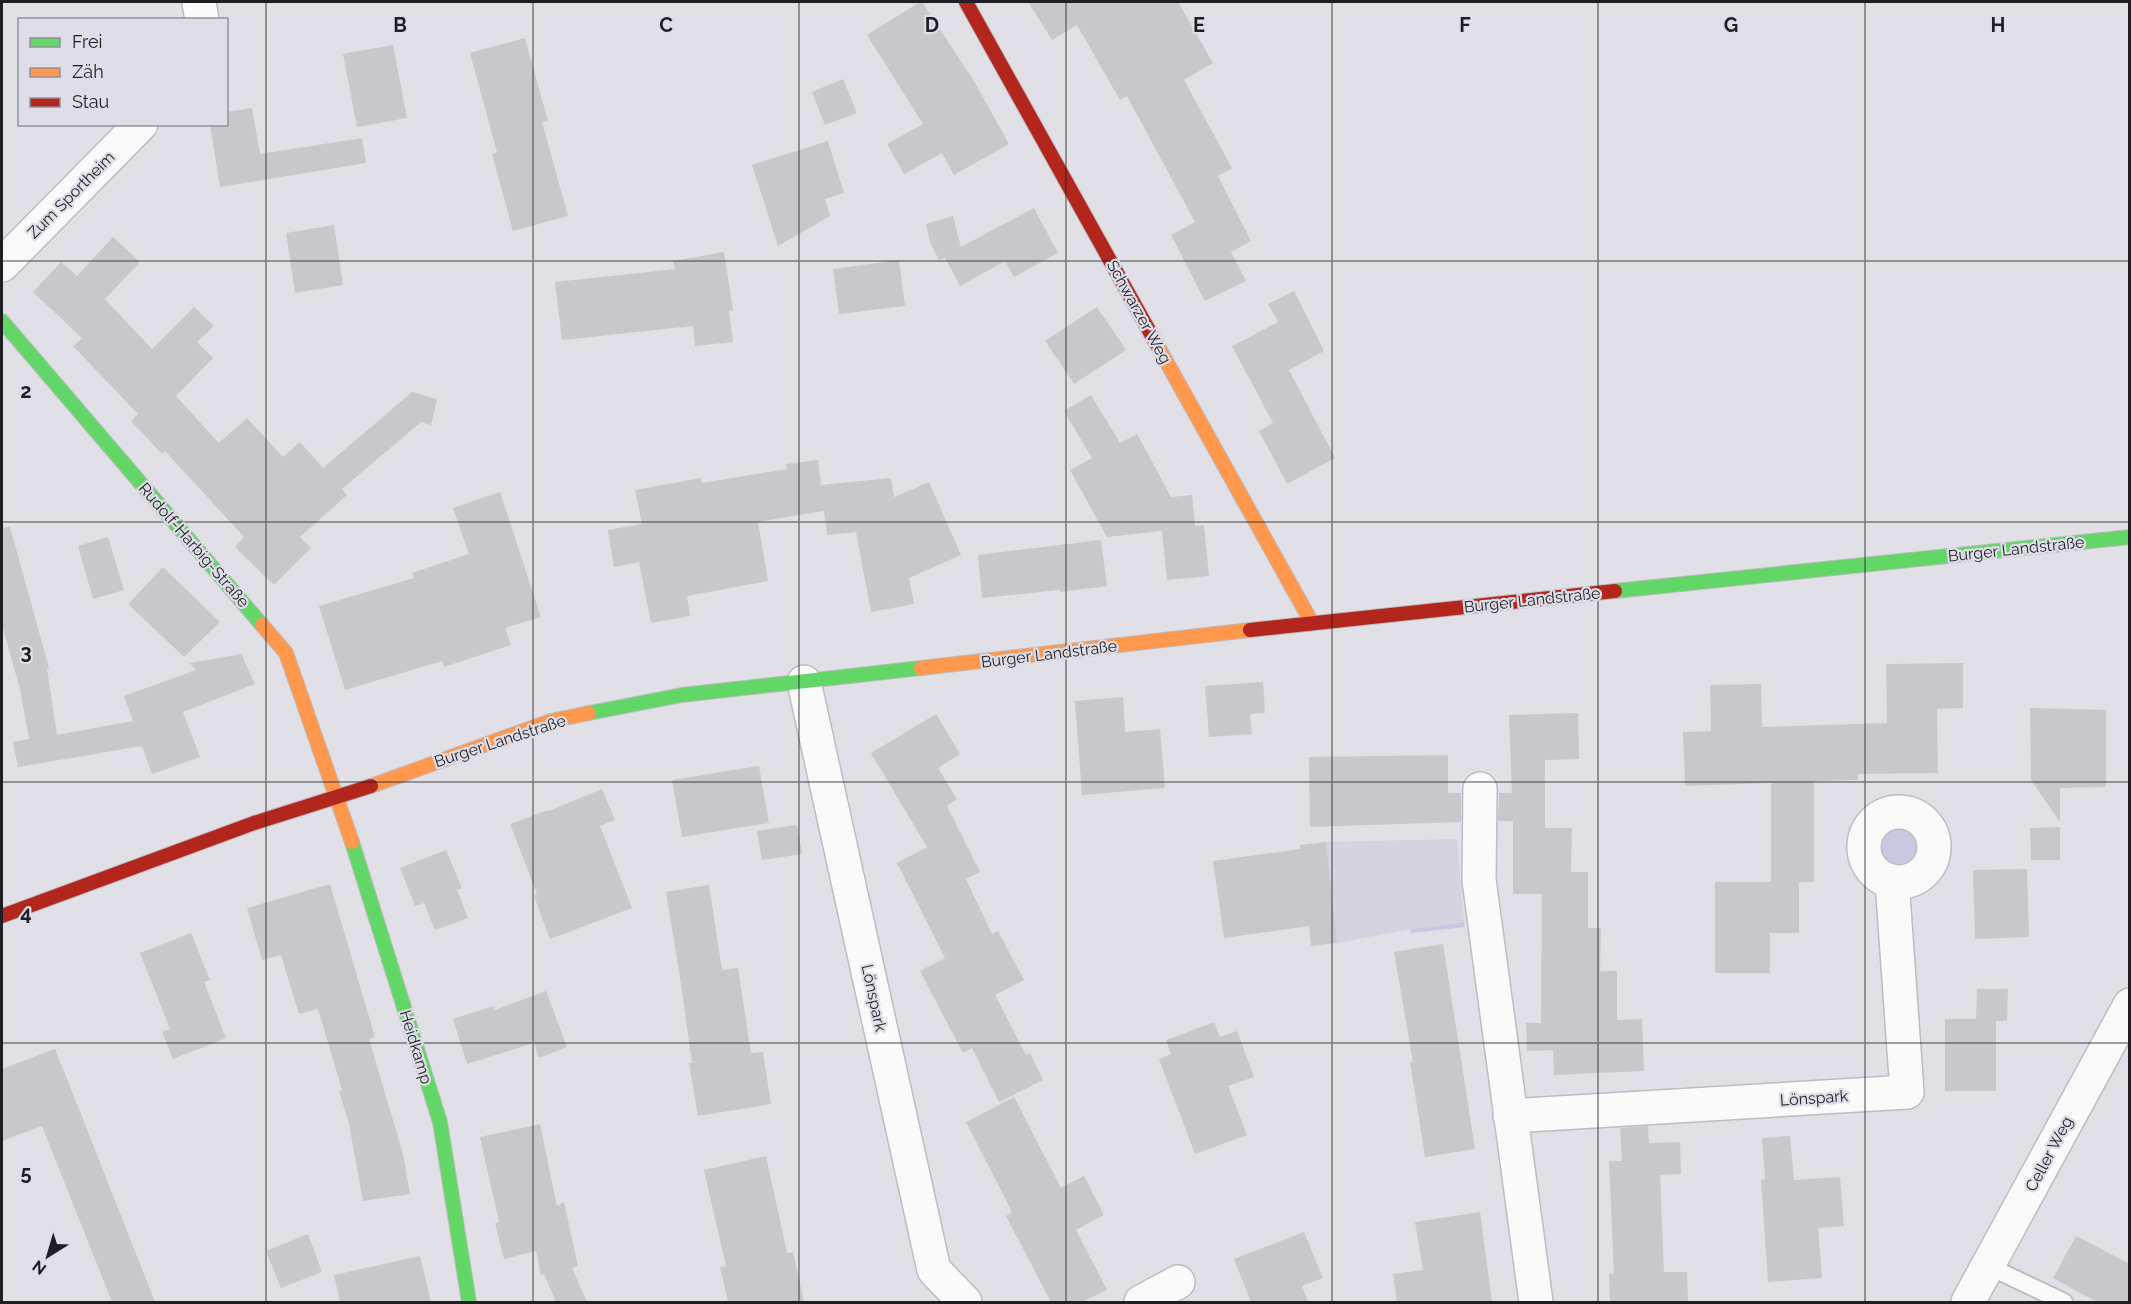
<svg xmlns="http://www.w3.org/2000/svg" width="2131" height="1304" viewBox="0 0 2131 1304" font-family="Raleway,sans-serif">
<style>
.built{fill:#d4d3df}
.green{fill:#c9c8e3}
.building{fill:#c8c7cc}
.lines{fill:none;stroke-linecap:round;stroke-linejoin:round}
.lane-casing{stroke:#bdbcc1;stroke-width:20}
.street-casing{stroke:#bdbcc1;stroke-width:36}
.fast-casing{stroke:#bdbcc1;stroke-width:16}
.slow-casing{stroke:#bdbcc1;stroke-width:16}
.jam-casing{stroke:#bdbcc1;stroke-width:16}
.lane{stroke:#fafafb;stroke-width:16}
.street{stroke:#fafafb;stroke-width:33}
.fast{stroke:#63d668;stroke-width:14}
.slow{stroke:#ff974d;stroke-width:14}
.jam{stroke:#b3261e;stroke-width:14}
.grid{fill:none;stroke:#1f1f23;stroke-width:1.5;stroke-opacity:0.55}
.labels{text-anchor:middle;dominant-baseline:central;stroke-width:4.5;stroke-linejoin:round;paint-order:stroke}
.street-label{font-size:16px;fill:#1f1f23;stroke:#dfdee8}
.grid-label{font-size:20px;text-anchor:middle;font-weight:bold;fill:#1f1f23;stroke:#dfdee8;stroke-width:4.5;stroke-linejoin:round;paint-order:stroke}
</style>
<rect width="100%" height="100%" fill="#e1e0e6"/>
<path class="built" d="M1457,839L1464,922L1411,929L1337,943L1326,842Z"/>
<g class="green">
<circle cx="1898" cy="847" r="19"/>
<path d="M1464,922L1465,927L1411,933V929Z"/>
</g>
<g class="building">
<path d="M920,2H922L974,81L1009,144L954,175L942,153L904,174L887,144L923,124L867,35Z"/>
<path d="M1028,2H1178L1213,63L1184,80L1232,168L1218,176L1251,241L1231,252L1246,281L1205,301L1171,235L1195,222L1127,96L1120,100L1077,25L1052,40Z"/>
<path d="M525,38L548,121L542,122L568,216L513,231L492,154L497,152L470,53Z"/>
<path d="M393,45L407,118L357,127L343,54Z"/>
<path d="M843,79L857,113L825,125L812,92Z"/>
<path d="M252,108L260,154L362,138L366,163L220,187L210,124H226V112Z"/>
<path d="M828,141L844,193L825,199L830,216L778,246L752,165Z"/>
<path d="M1034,208L1058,253L1014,277L1005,261L960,286L945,258L939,260L930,242L926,224L953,216L961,247Z"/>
<path d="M334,225L343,285L295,293L286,233Z"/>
<path d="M113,237L140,262L105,299L152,349L194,307L214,326L197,342L213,358L176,396L219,443L247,418L283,457L300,442L323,468L412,392L437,399L431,425L421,422L342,489L347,495L300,537L311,548L274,585L235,547L244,537L165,451L162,454L131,421L138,414L73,346L82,338L33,292L61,262L77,276Z"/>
<path d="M724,252L733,311H729L733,342L695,346L693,326L562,340L555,282L675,269L673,261Z"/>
<path d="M899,260L905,306L839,314L833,269Z"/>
<path d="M1294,291L1324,351L1289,370L1335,458L1287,484L1259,431L1273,423L1232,346L1278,322L1268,304Z"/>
<path d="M1097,307L1126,350L1074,384L1045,341Z"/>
<path d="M1091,395L1120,443L1137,434L1171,497L1192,495L1195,526L1204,525L1209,576L1167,580L1162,531L1107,537L1070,470L1092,458L1064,411Z"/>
<path d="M818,460L821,485L891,478L894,497L929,482L961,555L909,578L914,604L871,612L856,532L827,535L824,511L758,522L768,581L687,596L690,616L651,623L639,562L614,567L608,530L642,524L635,490L701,478L702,483L787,469L786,464Z"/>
<path d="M500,492L541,617L505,628L511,645L444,667L442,661L345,690L319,606L414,578L412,573L469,554L453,508Z"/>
<path d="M10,527L49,668L47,669L57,735L133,721L124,696L196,670L190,663L241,654L255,684L183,712L200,757L152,774L142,746L18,767L13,742L29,739L20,689L2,625V528Z"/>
<path d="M108,537L124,590L93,599L78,546Z"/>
<path d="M1101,540L1107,586L1060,592V590L982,598L978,555Z"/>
<path d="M163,567L220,622L184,657L128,604Z"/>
<path d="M1963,663V708L1937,709L1938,773L1858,774V780L1814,781V882H1799V933H1770V973H1715V882H1771V783L1685,786L1683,732L1711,731L1710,685L1761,684L1762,727L1887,723L1886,664Z"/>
<path d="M1263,682L1265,713L1250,714L1252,734L1209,737L1205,686Z"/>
<path d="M1123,697L1125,732L1160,729L1165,788L1082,795L1075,701Z"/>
<path d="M2030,708L2106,710V787L2060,788V822L2031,780Z"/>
<path d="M1578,713L1579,759L1545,760V828H1572L1571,872H1588V928H1601L1600,971H1617V1020L1642,1019L1644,1071L1554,1075L1553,1050L1527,1051L1526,1023H1541L1542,894H1513V821H1498L1499,793H1512L1509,715Z"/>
<path d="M936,714L960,754L938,768L957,799L947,806L980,872L966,879L992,934L998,931L1024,980L995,995L1026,1055L1030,1053L1043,1080L999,1102L972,1048L963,1053L920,971L945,958L897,863L927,847L871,753Z"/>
<path d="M1448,755V793H1461V822L1310,827L1309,757Z"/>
<path d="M759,766L769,823L682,837L672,780Z"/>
<path d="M602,789L615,820L600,826L632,908L550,939L534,896L537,894L510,824L548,810L549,811Z"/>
<path d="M797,825L802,854L762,860L757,831Z"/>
<path d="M2060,827V860H2031L2030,828Z"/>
<path d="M1326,842L1337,943L1311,946L1309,926L1224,938L1213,861L1300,849V845Z"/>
<path d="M446,850L462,888L457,890L468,918L435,930L424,903L415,906L400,868Z"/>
<path d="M2027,869L2029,937L1975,939L1973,870Z"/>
<path d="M330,884L375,1037L369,1039L403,1154L410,1194L363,1201L349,1124L339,1091L342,1090L318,1009L299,1014L281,955L262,960L247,908Z"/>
<path d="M709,885L722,970L738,968L751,1053L763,1052L771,1104L698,1116L689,1063H692L680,977L666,892Z"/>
<path d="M191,933L210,980L204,982L226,1038L173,1059L162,1032L170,1029L140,953Z"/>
<path d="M1443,944L1475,1149L1425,1157L1410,1062H1413L1394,952Z"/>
<path d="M1977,989H2008L2007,1021H1996V1091H1945V1019H1976Z"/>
<path d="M546,991L567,1047L539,1058L534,1043L467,1064L453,1019L494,1006L495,1010Z"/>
<path d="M1214,1022L1220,1037L1237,1031L1254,1077L1228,1086L1247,1135L1195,1154L1159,1059L1171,1054L1166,1040Z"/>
<path d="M55,1049L77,1104L155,1302H112L42,1126L2,1141V1069Z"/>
<path d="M1014,1097L1061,1188L1084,1176L1104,1215L1076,1230L1107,1290L1082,1302H1051L1006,1216L1012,1212L966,1122Z"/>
<path d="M540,1124L557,1206L564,1202L578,1266L572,1268L587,1302H556L544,1274L541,1275L536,1251L504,1259L495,1223L499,1222L480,1137Z"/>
<path d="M1648,1126L1649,1143L1680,1142L1681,1174L1660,1175L1664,1272H1687L1688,1302H1610L1609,1274H1614L1609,1161H1622L1620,1128Z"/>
<path d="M1790,1136L1794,1180L1840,1177L1844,1226L1818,1228L1822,1278L1768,1282L1761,1180L1765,1179L1762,1138Z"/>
<path d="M766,1156L787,1253L793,1252L804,1302H728L720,1267L726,1266L704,1170Z"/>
<path d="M1480,1212L1492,1302H1397L1393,1274L1423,1270L1415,1222Z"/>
<path d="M1304,1232L1323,1278L1302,1286L1308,1302H1251L1234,1259Z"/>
<path d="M308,1234L322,1272L281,1288L266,1251Z"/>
<path d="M2076,1236L2130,1264V1302H2097L2053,1278Z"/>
<path d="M420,1256L431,1302H340L334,1275Z"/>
</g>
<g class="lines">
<defs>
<path id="lane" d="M1988,1266L2064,1302"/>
<g id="street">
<path d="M199,2L202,20"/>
<path d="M2,265L141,124"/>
<path d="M804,682L934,1270L965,1302"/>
<path d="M1480,789L1479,880L1536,1302"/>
<circle cx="1899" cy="847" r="35"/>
<path d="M1510,1116L1907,1092L1892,881"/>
<path d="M1141,1302L1178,1282"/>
<path d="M1968,1302L2130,1005"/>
</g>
<g id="fast">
<path d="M2,321L262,625"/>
<path d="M1615,591L2130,537"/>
<path d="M589,713L682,695L921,668"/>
<path d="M352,842L440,1122L469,1302"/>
</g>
<g id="slow">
<path d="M1156,343L1312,623"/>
<path d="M262,625L286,653L352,842"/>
<path d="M921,668L1250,630"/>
<path d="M371,786L551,721L589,713"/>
</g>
<g id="jam">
<path d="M966,2L1156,343"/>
<path d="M1250,630L1615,591"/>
<path d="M2,916L254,823L371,786"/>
</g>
</defs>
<use href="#lane" class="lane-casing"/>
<use href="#street" class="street-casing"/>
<use href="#fast" class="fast-casing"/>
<use href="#slow" class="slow-casing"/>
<use href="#jam" class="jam-casing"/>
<use href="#lane" class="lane"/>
<use href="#street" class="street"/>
<use href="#fast" class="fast"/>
<use href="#slow" class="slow"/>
<use href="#jam" class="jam"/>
</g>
<path class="grid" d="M266,2V1302M533,2V1302M799,2V1302M1066,2V1302M1332,2V1302M1598,2V1302M1865,2V1302M2,261H2130M2,522H2130M2,782H2130M2,1043H2130"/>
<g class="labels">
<g class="street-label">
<text transform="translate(71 195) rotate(-45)">Zum Sportheim</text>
<text transform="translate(1139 312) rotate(61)">Schwarzer Weg</text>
<text transform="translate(194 545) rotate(49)">Rudolf-Harbig-Straße</text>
<text transform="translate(2016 549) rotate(-6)">Burger Landstraße</text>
<text transform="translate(1532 600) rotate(-6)">Burger Landstraße</text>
<text transform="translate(1049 654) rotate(-7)">Burger Landstraße</text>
<text transform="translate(500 741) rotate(-18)">Burger Landstraße</text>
<text transform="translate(874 998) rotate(78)">Lönspark</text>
<text transform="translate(416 1047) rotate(73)">Heidkamp</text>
<text transform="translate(1814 1098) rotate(-4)">Lönspark</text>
<text transform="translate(2049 1154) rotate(-62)">Celler Weg</text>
</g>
</g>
<g class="grid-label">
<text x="400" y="32">B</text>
<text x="666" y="32">C</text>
<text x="932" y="32">D</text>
<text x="1199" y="32">E</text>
<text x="1465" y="32">F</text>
<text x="1731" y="32">G</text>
<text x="1998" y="32">H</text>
<text x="26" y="398">2</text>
<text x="26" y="659">3</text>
<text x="26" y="920">4</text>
<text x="26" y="1180">5</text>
</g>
<rect width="2131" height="1304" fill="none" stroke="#1f1f23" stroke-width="6"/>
<rect x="18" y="18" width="210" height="108" fill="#dfdee8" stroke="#929299" stroke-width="1.5"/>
<rect x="30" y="38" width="30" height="9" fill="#63d668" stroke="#929299" stroke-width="1.5"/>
<text x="72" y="48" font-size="18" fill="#1f1f23">Frei</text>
<rect x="30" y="68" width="30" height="9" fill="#ff974d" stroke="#929299" stroke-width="1.5"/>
<text x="72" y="78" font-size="18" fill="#1f1f23">Zäh</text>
<rect x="30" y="98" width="30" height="9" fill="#b3261e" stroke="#929299" stroke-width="1.5"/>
<text x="72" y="108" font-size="18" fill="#1f1f23">Stau</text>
<g transform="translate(48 1256) rotate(217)" stroke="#dfdee8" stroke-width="4.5" paint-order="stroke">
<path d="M0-4.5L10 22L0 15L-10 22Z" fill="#1f1f23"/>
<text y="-9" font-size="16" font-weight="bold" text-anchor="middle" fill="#1f1f23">N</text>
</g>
</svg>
